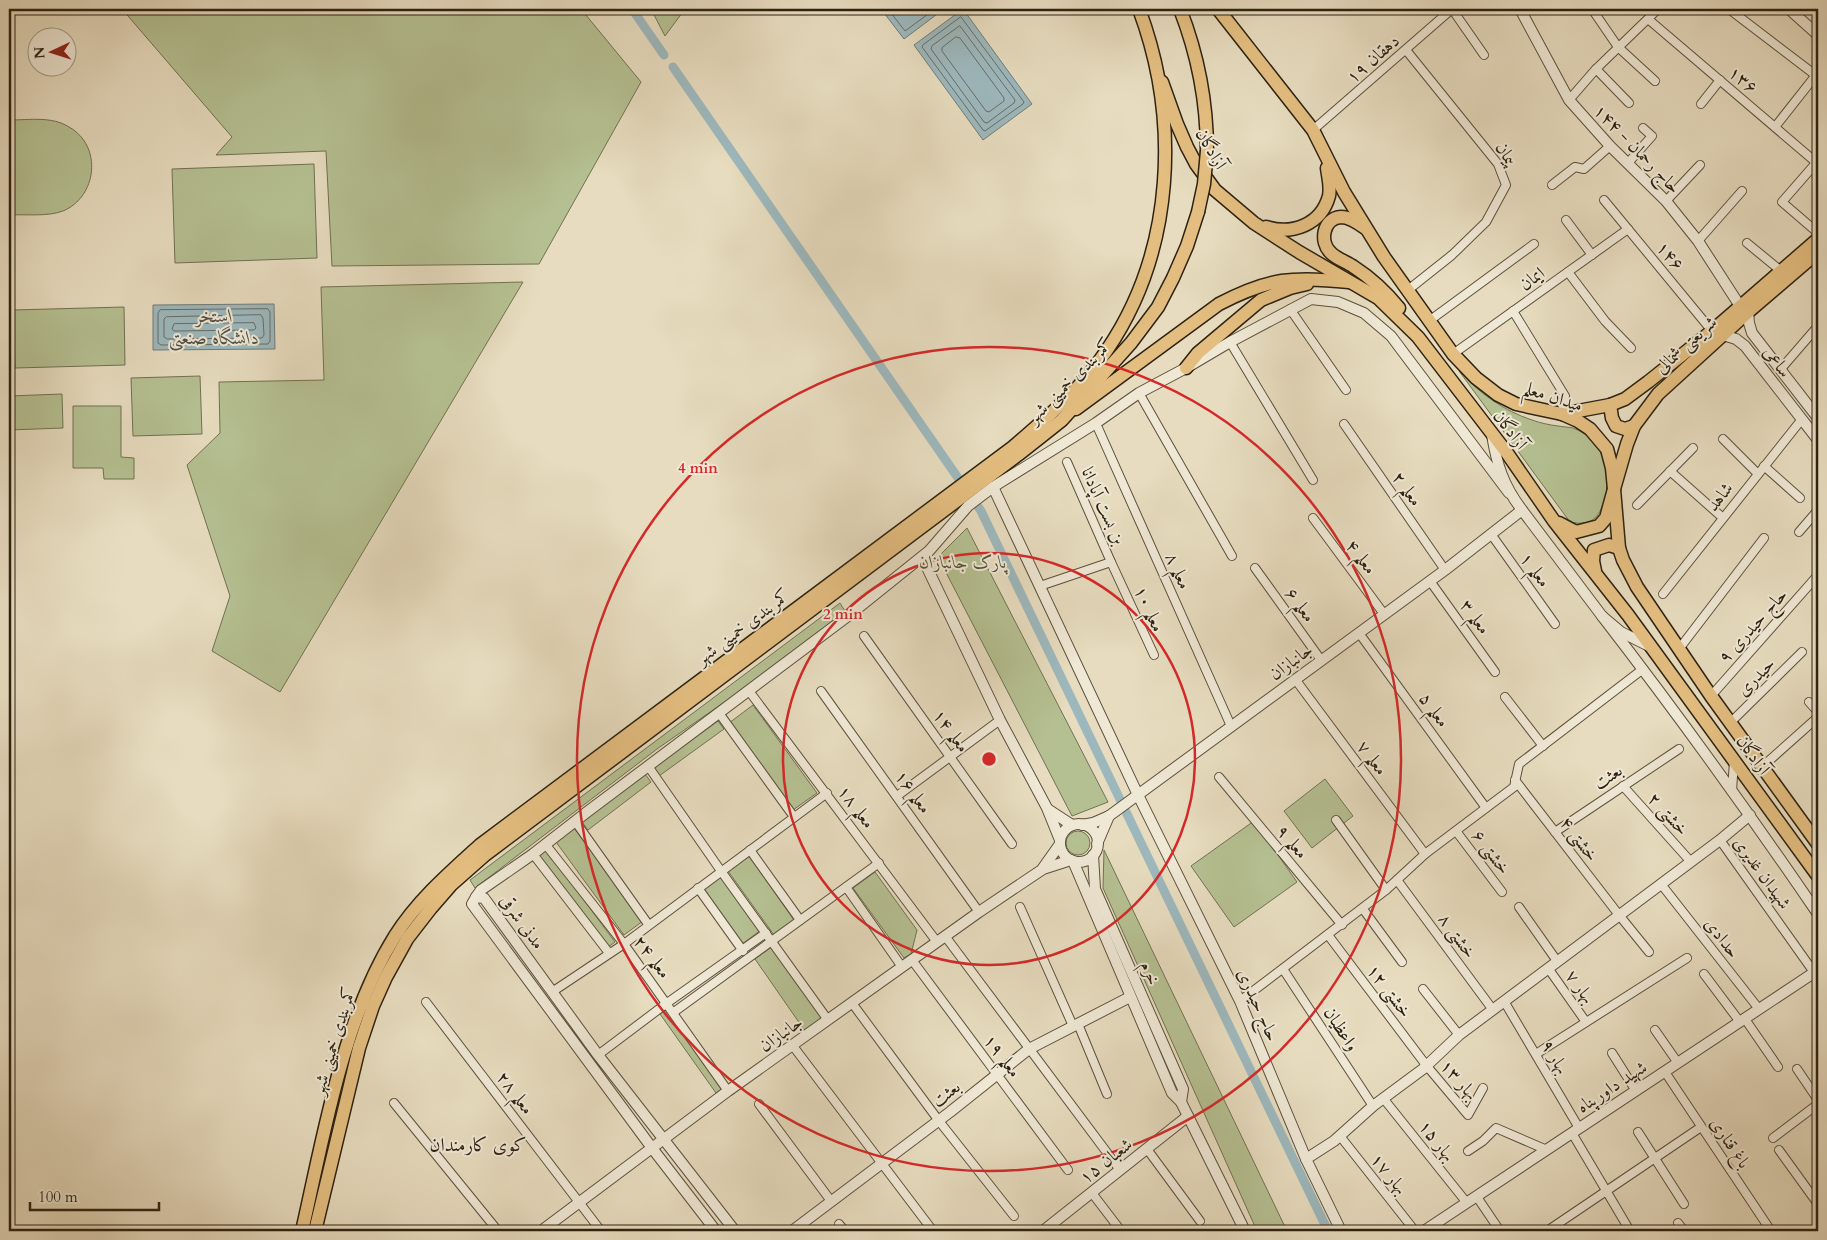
<svg xmlns="http://www.w3.org/2000/svg" width="1827" height="1240" viewBox="0 0 1827 1240" font-family="Cardo,Amiri,serif">
<style>
.green{fill:#b5c092;stroke:#717152}
.water{fill:#9db8bd;stroke:#707c79}
.lines{fill:none;stroke-linecap:round;stroke-linejoin:round}
.shore{stroke:#656d68;stroke-width:1}
.canal{stroke:#9db8bd;stroke-width:9}
.minor-casing{stroke:#5c503d;stroke-width:10}
.tertiary-casing{stroke:#5c503d;stroke-width:12}
.primary-casing{stroke:#2d2212;stroke-width:15}
.trunk-casing{stroke:#2d2212;stroke-width:15}
.minor{stroke:#efe8d5;stroke-width:8}
.tertiary{stroke:#efe8d5;stroke-width:10}
.primary{stroke:#e4be80;stroke-width:12}
.trunk{stroke:#e4be80;stroke-width:12}
.trunk-bridge-casing{stroke:#2d2212;stroke-width:15;stroke-linecap:butt}
.trunk-bridge{stroke:#e4be80;stroke-width:12}
.ring{fill:none;stroke:#d62828;stroke-width:2.5}
.labels{text-anchor:middle;dominant-baseline:central;stroke-width:4;stroke-linejoin:round;paint-order:stroke}
.street-label{font-size:18px;fill:#2d2212;stroke:#efe8d5}
.park-label{font-size:18px;font-style:italic;fill:#565138;stroke:#efe8d5}
.water-label{font-size:19px;font-style:italic;fill:#4f4f45;stroke:#efe8d5}
.neighbourhood-label{font-size:19px;fill:#2d2212;stroke:#efe8d5}
.centre{fill:#d62828;stroke:#efe8d5;stroke-width:2.5}
.ring-label{font-size:15px;text-anchor:middle;font-weight:bold;fill:#d62828;stroke:#efe8d5;stroke-width:4;stroke-linejoin:round;paint-order:stroke}
</style>
<rect width="100%" height="100%" fill="#e7dcbf"/>
<filter id="stains"><feTurbulence type="fractalNoise" baseFrequency=".004" numOctaves="4"/><feColorMatrix values="0 0 0 0 .2 0 0 0 0 .09 0 0 0 0 .02 0 0 0 .5 -.17"/></filter>
<radialGradient id="worn" r=".72"><stop offset=".6" stop-color="#630" stop-opacity="0"/><stop offset="1" stop-color="#630" stop-opacity=".3"/></radialGradient>
<g class="green">
<path d="M122,9H581L641,82L539,264L332,266L326,151L216,155L232,137Z"/>
<path d="M651,9H685L665,36Z"/>
<path d="M9,120C29,120 52,116 69,127C103,146 97,197 63,211C47,217 26,214 9,215Z"/>
<path d="M314,164L317,258L175,263L172,169Z"/>
<path d="M523,282L280,692L212,651L230,596L187,465L220,433L219,382L324,380L321,287Z"/>
<path d="M124,307L125,365L15,368L13,310Z"/>
<path d="M1459,371C1479,393 1504,411 1532,420C1540,423 1550,425 1558,426C1563,427 1569,427 1573,428C1606,440 1615,480 1601,509C1595,523 1584,525 1570,522Z"/>
<path d="M200,376L202,434L133,436L131,378Z"/>
<path d="M62,394L63,428L9,430V396Z"/>
<path d="M73,406H121V457L134,458V479H104L103,468H73Z"/>
<path d="M967,528L1108,802L1072,816L938,557Z"/>
<path d="M840,603L848,616L657,749L475,888L470,880Z"/>
<path d="M753,705L817,793L793,810L729,723Z"/>
<path d="M718,721L724,729L659,776L653,768Z"/>
<path d="M645,774L651,782L588,830L582,822Z"/>
<path d="M1325,779L1353,816L1312,848L1284,811Z"/>
<path d="M1254,821L1297,882L1234,927L1191,866Z"/>
<path d="M574,828L643,921L624,935L556,842Z"/>
<circle cx="1078" cy="843" r="12"/>
<path d="M546,849L615,942L607,948L538,855Z"/>
<path d="M1104,850L1287,1231H1257L1103,888Z"/>
<path d="M749,856L794,920L774,935L728,871Z"/>
<path d="M875,872L917,930L911,954L904,958L853,888Z"/>
<path d="M721,875L761,930L742,944L702,889Z"/>
<path d="M773,946L824,1018L805,1031L755,959Z"/>
<path d="M667,1009L723,1088L716,1093L660,1014Z"/>
</g>
<g class="water">
<path d="M881,9H944L904,39Z"/>
<path d="M963,9L1032,104L983,140L914,45Z"/>
<path d="M274,304L275,349L153,350V305Z"/>
</g>
<g class="lines">
<g class="shore">
<path d="M888,9L905,31L935,9"/>
<path d="M961,17L1024,102L1023,104L985,131L983,130L922,47L923,45Z"/>
<path d="M960,26L1015,100L1014,103L987,123L984,122L931,49L932,46Z"/>
<path d="M956,37L960,38L1004,98V101L989,112L986,111L942,51V48Z"/>
<path d="M268,309L270,312V341L268,344L161,345L158,343V313L160,310Z"/>
<path d="M261,315L263,318L264,335L262,338L167,339L164,337V319L166,317Z"/>
<path d="M254,323L256,328L254,330L174,331L172,329L174,324Z"/>
</g>
<g class="canal">
<path d="M632,9L664,55"/>
<path d="M673,67L981,511L1328,1231"/>
</g>
<defs>
<g id="minor">
<path d="M1452,9L1484,55"/>
<path d="M1592,9L1618,47L1655,81"/>
<path d="M1729,9L1818,77"/>
<path d="M1648,19L1818,164"/>
<path d="M1406,50L1498,164L1506,185L1486,222L1452,255L1408,290"/>
<path d="M1596,69L1629,103"/>
<path d="M1569,100L1596,69L1658,9"/>
<path d="M1701,104L1720,80"/>
<path d="M1775,127L1816,75"/>
<path d="M1313,130L1452,9"/>
<path d="M1628,163L1652,136L1643,128"/>
<path d="M1816,163L1782,202L1818,233"/>
<path d="M1552,185L1575,167L1584,169L1610,146"/>
<path d="M1604,200L1712,331"/>
<path d="M1666,201L1700,165"/>
<path d="M1566,220L1592,255"/>
<path d="M1698,241L1742,191"/>
<path d="M1747,243L1781,271"/>
<path d="M1568,272L1605,321L1631,348"/>
<path d="M1290,309L1346,390"/>
<path d="M1513,311L1565,396L1562,414"/>
<path d="M1429,321L1534,244"/>
<path d="M1230,342L1313,480"/>
<path d="M1453,354L1628,229"/>
<path d="M1780,370L1818,326"/>
<path d="M1139,393L1232,556"/>
<path d="M1344,424L1445,570"/>
<path d="M1098,428L1231,726"/>
<path d="M1723,439L1758,474"/>
<path d="M1067,462L1111,562"/>
<path d="M1764,466L1800,498"/>
<path d="M1670,471L1723,518"/>
<path d="M1637,505L1693,448"/>
<path d="M1313,518L1384,614"/>
<path d="M1799,532L1818,510"/>
<path d="M1491,534L1555,624"/>
<path d="M1255,568L1321,660"/>
<path d="M1430,581L1495,672"/>
<path d="M1040,586L1111,562L1154,655"/>
<path d="M1663,594L1802,419"/>
<path d="M1359,633L1486,808L1514,787L1519,764L1643,669"/>
<path d="M864,636L1012,844"/>
<path d="M1679,649L1764,538"/>
<path d="M1295,679L1425,854"/>
<path d="M749,691L937,942"/>
<path d="M821,691L979,912"/>
<path d="M1711,696L1818,575"/>
<path d="M1505,697L1543,746"/>
<path d="M1809,702L1818,712"/>
<path d="M719,713L794,817"/>
<path d="M1730,723L1802,652"/>
<path d="M648,766L721,871L828,1020"/>
<path d="M1762,767L1818,717"/>
<path d="M1219,777L1342,925"/>
<path d="M1515,780L1619,915L1649,952"/>
<path d="M1623,786L1691,862"/>
<path d="M1732,791L1734,761"/>
<path d="M897,796L1000,720"/>
<path d="M1336,820L1386,890L1425,854L1486,808"/>
<path d="M575,821L648,924"/>
<path d="M1456,831L1502,892"/>
<path d="M1555,832L1679,749"/>
<path d="M1720,840L1818,978"/>
<path d="M546,845L624,944L728,1091"/>
<path d="M750,850L800,920"/>
<path d="M533,854L609,953"/>
<path d="M1397,880L1493,1010"/>
<path d="M1661,884L1759,1009"/>
<path d="M846,887L902,967"/>
<path d="M698,888L743,951"/>
<path d="M1020,907L1073,1026"/>
<path d="M1519,907L1557,961"/>
<path d="M1363,909L1402,962"/>
<path d="M1328,935L1426,1065L1468,1115L1483,1088"/>
<path d="M945,936L1120,1170"/>
<path d="M912,960L1068,1170"/>
<path d="M1548,968L1586,1022"/>
<path d="M1283,969L1373,1106"/>
<path d="M1704,974L1740,1022"/>
<path d="M1423,989L1459,1035"/>
<path d="M552,992L624,944L827,793"/>
<path d="M1240,1001L1386,890"/>
<path d="M1504,1001L1579,1128"/>
<path d="M426,1002L601,1231"/>
<path d="M852,1003L939,1121L1014,1216"/>
<path d="M674,1012L879,863"/>
<path d="M1745,1019L1778,1067"/>
<path d="M1078,1024L1107,1094"/>
<path d="M1655,1030L1678,1063"/>
<path d="M793,1046L933,1231"/>
<path d="M1612,1053L1636,1091"/>
<path d="M1536,1054L1687,958"/>
<path d="M598,1055L667,1003L766,933"/>
<path d="M1797,1069L1818,1100"/>
<path d="M1665,1072L1771,1231"/>
<path d="M1383,1098L1467,1203"/>
<path d="M394,1103L498,1231"/>
<path d="M759,1104L831,1201"/>
<path d="M1638,1132L1684,1204"/>
<path d="M1572,1133L1630,1231"/>
<path d="M1340,1136L1415,1231"/>
<path d="M1773,1138L1818,1104"/>
<path d="M1147,1149L1200,1221"/>
<path d="M1779,1150L1818,1204"/>
<path d="M1468,1151L1483,1141L1496,1128L1547,1150"/>
<path d="M1092,1193L1121,1231"/>
<path d="M1477,1197L1500,1231"/>
<path d="M1678,1223L1684,1231"/>
<path d="M839,1224L845,1231"/>
<path d="M1547,1231L1701,1127"/>
</g>
<g id="tertiary">
<path d="M1520,9L1569,100L1610,146L1666,201L1698,241L1740,306"/>
<path d="M1789,9L1818,35"/>
<path d="M1748,312L1749,323L1752,333L1818,418"/>
<path d="M1723,335L1736,339L1745,346L1818,440"/>
<path d="M1492,435C1497,465 1503,485 1522,510L1602,616L1621,632L1649,646"/>
<path d="M993,487L1138,795L1240,1001L1306,1159L1341,1231"/>
<path d="M922,557L1000,720L1047,808L1060,840"/>
<path d="M1602,616C1677,713 1749,813 1818,914"/>
<path d="M1049,810L1072,825"/>
<circle cx="1079" cy="843" r="19"/>
<path d="M1082,825L1093,823L1109,816L1445,570L1522,510"/>
<path d="M1097,844L1109,816"/>
<path d="M1093,855L1095,889L1183,1089L1181,1102"/>
<path d="M1073,861L1172,1093L1181,1102L1245,1231"/>
<path d="M1043,868L1060,844"/>
<path d="M476,897L481,890L533,854L587,812L848,616L929,551L968,506L993,487L1096,423L1139,393L1186,368L1230,342L1311,299L1338,302L1364,313L1391,336L1509,493"/>
<path d="M1306,1159L1334,1141L1373,1106L1423,1069L1459,1035L1720,840L1750,815"/>
<path d="M541,1231L728,1091L979,912L1043,869L1071,860"/>
<path d="M716,1231L652,1148L472,904L476,897L484,898L598,1055L735,1231"/>
<path d="M792,1231L950,1112L1029,1049L1130,997"/>
<path d="M1043,1231L1188,1116"/>
<path d="M1424,1231L1818,970"/>
</g>
<g id="primary">
<path d="M1218,9L1313,130L1344,192L1384,257L1453,354L1476,378L1498,395L1516,404L1562,414L1578,421L1590,429L1607,449L1612,468L1614,489L1606,518L1599,526L1576,532L1559,523"/>
<path d="M1162,82L1177,124L1187,147L1196,164L1215,190L1254,223L1299,252L1378,298L1418,337L1507,453L1554,521L1628,615L1818,876"/>
<path d="M1266,227C1292,235 1321,225 1329,196C1331,186 1328,177 1327,168"/>
<path d="M1365,228C1358,223 1350,217 1341,217C1323,218 1319,242 1331,253C1337,259 1347,262 1354,267C1371,278 1386,292 1399,308"/>
<path d="M1818,252L1748,312L1658,394L1634,426L1627,444L1614,489L1619,548L1623,560L1637,587L1711,696L1818,844"/>
<path d="M1186,368L1198,353L1261,300L1290,288L1307,284"/>
<path d="M1610,405L1612,418L1616,426L1625,429L1634,426"/>
<path d="M1076,409L1219,304C1269,278 1293,276 1349,282"/>
<path d="M1562,414L1610,405L1625,399L1648,382L1712,331L1818,239"/>
<path d="M1595,571L1593,561L1594,550L1609,545L1619,548"/>
</g>
<g id="trunk">
<path d="M1180,9C1198,55 1207,101 1207,151"/>
<path d="M302,1231C324,1135 342,1021 395,936C417,901 449,873 480,845L1013,447C1048,417 1082,388 1107,350C1175,250 1180,119 1139,9"/>
<path d="M315,1231L359,1048L373,1006L386,977L407,939L431,908L451,885L485,855L1019,454L1062,420L1131,343L1158,307L1173,278L1187,246L1198,212"/>
</g>
</defs>
<use href="#minor" class="minor-casing"/>
<use href="#tertiary" class="tertiary-casing"/>
<use href="#primary" class="primary-casing"/>
<use href="#trunk" class="trunk-casing"/>
<use href="#minor" class="minor"/>
<use href="#tertiary" class="tertiary"/>
<use href="#primary" class="primary"/>
<use href="#trunk" class="trunk"/>
<defs>
<path id="trunk-bridge" d="M1198,212L1204,184L1207,151"/>
</defs>
<use href="#trunk-bridge" class="trunk-bridge-casing"/>
<use href="#trunk-bridge" class="trunk-bridge"/>
</g>
<g class="ring">
<circle cx="989" cy="759" r="206"/>
<circle cx="989" cy="759" r="412"/>
</g>
<g class="labels">
<g class="street-label">
<text transform="translate(1373 59) rotate(-41)">دهقان ۱۹</text>
<text transform="translate(1743 80) rotate(40)">۱۳۶</text>
<text transform="translate(1211 149) rotate(60)">آزادگان</text>
<text transform="translate(1637 149) rotate(46)">حاج رحمان - ۱۴۴</text>
<text transform="translate(1506 154) rotate(58)">پیمان</text>
<text transform="translate(1670 256) rotate(50)">۱۴۶</text>
<text transform="translate(1532 279) rotate(-36)">ایمان</text>
<text transform="translate(1686 345) rotate(-42)">شریعتی شمالی</text>
<text transform="translate(1777 362) rotate(53)">ساعی</text>
<text transform="translate(1070 381) rotate(-45)">کمربندی خمینی شهر</text>
<text transform="translate(1553 397) rotate(18)">میدان معلم</text>
<text transform="translate(1510 430) rotate(53)">آزادگان</text>
<text transform="translate(1407 489) rotate(55)">معلم ۲</text>
<text transform="translate(1720 497) rotate(-52)">شاهد</text>
<text transform="translate(1103 506) rotate(66)">بن بست آپادانا</text>
<text transform="translate(1361 557) rotate(53)">معلم ۴</text>
<text transform="translate(1535 570) rotate(54)">معلم ۱</text>
<text transform="translate(1178 571) rotate(66)">معلم ۸</text>
<text transform="translate(1300 605) rotate(54)">معلم ۶</text>
<text transform="translate(1149 609) rotate(66)">معلم ۱۰</text>
<text transform="translate(1475 617) rotate(54)">معلم ۳</text>
<text transform="translate(1753 626) rotate(-48)">حاج حیدری ۹</text>
<text transform="translate(743 627) rotate(-37)">کمربندی خمینی شهر</text>
<text transform="translate(1291 662) rotate(-36)">جانبازان</text>
<text transform="translate(1756 677) rotate(-45)">حیدری</text>
<text transform="translate(1434 710) rotate(54)">معلم ۵</text>
<text transform="translate(951 731) rotate(54)">معلم ۱۴</text>
<text transform="translate(1753 755) rotate(54)">آزادگان</text>
<text transform="translate(1372 758) rotate(53)">معلم ۷</text>
<text transform="translate(1608 777) rotate(-34)">بعثت</text>
<text transform="translate(913 792) rotate(54)">معلم ۱۶</text>
<text transform="translate(856 807) rotate(53)">معلم ۱۸</text>
<text transform="translate(1668 814) rotate(48)">خشتی ۲</text>
<text transform="translate(1579 839) rotate(53)">خشتی ۴</text>
<text transform="translate(1292 842) rotate(50)">معلم ۹</text>
<text transform="translate(1491 852) rotate(53)">خشتی ۶</text>
<text transform="translate(1762 873) rotate(54)">شهیدان غدیری</text>
<text transform="translate(522 922) rotate(54)">مدنی شرقی</text>
<text transform="translate(1457 936) rotate(54)">خشتی ۸</text>
<text transform="translate(1722 938) rotate(52)">حدادی</text>
<text transform="translate(652 957) rotate(53)">معلم ۲۴</text>
<text transform="translate(1150 973) rotate(66)">خرم</text>
<text transform="translate(1580 987) rotate(55)">بهار ۷</text>
<text transform="translate(1389 991) rotate(53)">خشتی ۱۲</text>
<text transform="translate(1258 1005) rotate(66)">حاج حیدری</text>
<text transform="translate(1341 1029) rotate(57)">واعظیان</text>
<text transform="translate(781 1034) rotate(-35)">جانبازان</text>
<text transform="translate(334 1041) rotate(-73)">کمربندی خمینی شهر</text>
<text transform="translate(1002 1056) rotate(53)">معلم ۱۹</text>
<text transform="translate(1555 1057) rotate(59)">بهار ۹</text>
<text transform="translate(1459 1080) rotate(49)">بهار ۱۳</text>
<text transform="translate(1612 1087) rotate(-33)">شهید داورپناه</text>
<text transform="translate(515 1093) rotate(53)">معلم ۲۸</text>
<text transform="translate(946 1094) rotate(-38)">بعثت</text>
<text transform="translate(1437 1141) rotate(52)">بهار ۱۵</text>
<text transform="translate(1730 1143) rotate(56)">باغ قناری</text>
<text transform="translate(1106 1161) rotate(-38)">۱۵ شعبان</text>
<text transform="translate(1389 1174) rotate(51)">بهار ۱۷</text>
</g>
<g class="park-label">
<text x="963" y="562">پارک جانبازان</text>
</g>
<g class="water-label">
<text x="214" y="316">استخر<tspan x="214" dy="22">دانشگاه صنعتی</tspan></text>
</g>
<g class="neighbourhood-label">
<text x="478" y="1145">کوی کارمندان</text>
</g>
</g>
<circle cx="989" cy="759" r="8" class="centre"/>
<g class="ring-label">
<text x="698" y="473">4 min</text>
<text x="843" y="619">2 min</text>
</g>
<rect width="1827" height="1240" fill="none" stroke="#e7dcbf" stroke-width="30"/>
<rect x="10" y="10" width="1807" height="1220" fill="none" stroke="#2d2212" stroke-width="2.5"/>
<rect x="15" y="15" width="1797" height="1210" fill="none" stroke="#2d2212"/>
<g transform="translate(52 52) rotate(266)"><circle r="24" fill="#efe8d5" stroke="#a19987"/>
<path d="M0-4L9 19L0 12L-9 19Z" fill="#8f2418"/>
<text y="-8" font-size="14" font-weight="bold" text-anchor="middle" fill="#2d2212">N</text>
</g>
<path d="M30 1202v8h129v-8" fill="none" stroke="#2d2212" stroke-width="2.5"/>
<text x="38" y="1202" font-size="15" fill="#2d2212" stroke="#efe8d5" stroke-width="4" paint-order="stroke">100 m</text>
<rect width="100%" height="100%" filter="url(#stains)"/>
<rect width="100%" height="100%" fill="url(#worn)"/>
</svg>
